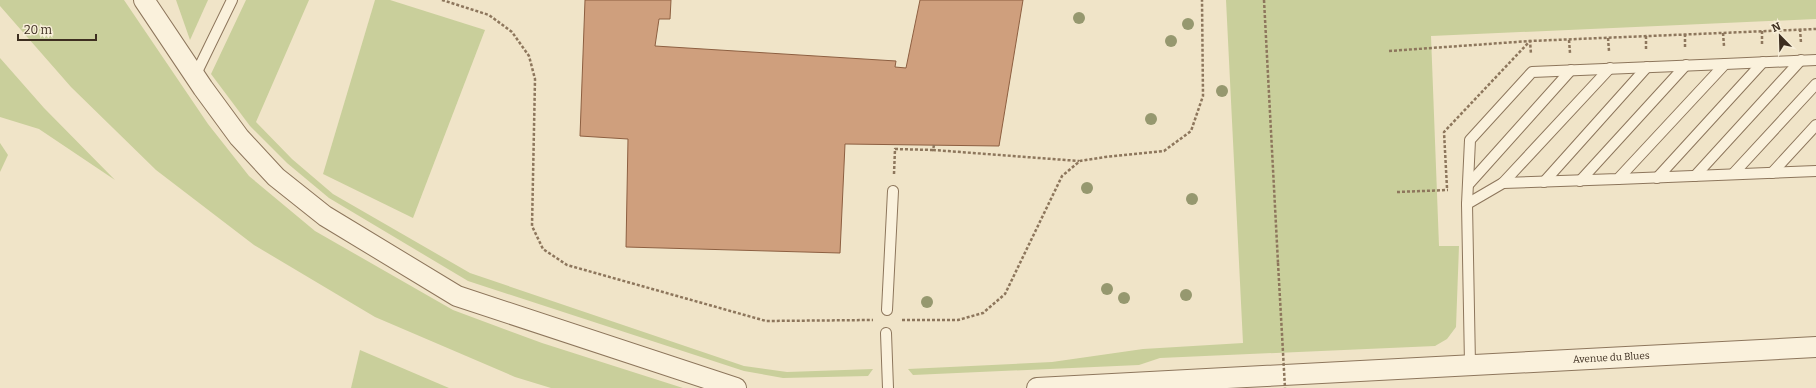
<svg xmlns="http://www.w3.org/2000/svg" width="1816" height="388" viewBox="0 0 1816 388" font-family="Bitter,serif">
<style>
.green{fill:#c9cf9b}
.building{fill:#cf9f7d;stroke:#8d5f41}
.lines{fill:none;stroke-linecap:round;stroke-linejoin:round}
.lane-casing{stroke:#8d765c;stroke-width:12}
.street-casing{stroke:#8d765c;stroke-width:22}
.path{stroke:#8d765c;stroke-width:2.5;stroke-dasharray:3 2;stroke-linecap:butt}
.lane{stroke:#faf1dc;stroke-width:10}
.street{stroke:#faf1dc;stroke-width:20}
.path-bridge{stroke:#8d765c;stroke-width:2.5;stroke-dasharray:3 2;stroke-linecap:butt}
.tree{fill:#96986f}
.labels{text-anchor:middle;dominant-baseline:central;stroke-width:4;stroke-linejoin:round;paint-order:stroke}
.street-label{font-size:10px;fill:#3d2e20;stroke:#f7eed8}
</style>
<rect width="100%" height="100%" fill="#f0e4c8"/>
<g class="green">
<path d="M0,0H124L208,124L249,176L315,231L453,310L542,343L683,388H551L515,377L375,317L254,245L156,170L71,87L0,6Z"/>
<path d="M176,0H208L190,40Z"/>
<path d="M246,0H309L256,122L292,159L333,194L470,273L744,366L787,372L873,369L868,376L783,378L744,371L468,281L329,198L287,163L250,126L211,74Z"/>
<path d="M375,0H390L485,30L413,218L323,174Z"/>
<path d="M1226,0H1816V19L1431,36L1439,246H1459L1456,327L1447,339L1435,346L1160,358L1139,365L913,375L908,369L1052,362L1143,349L1243,343Z"/>
<path d="M0,58L44,108L115,180L39,129L0,117Z"/>
<path d="M0,143L8,155L0,172Z"/>
<path d="M360,350L449,388H351Z"/>
</g>
<path class="building" d="M585,0H671L670,19H659L655,46L896,61L895,67L906,68L920,0H1023L999,146L845,144L840,253L626,247L628,139L580,136Z"/>
<g class="lines">
<defs>
<g id="lane">
<path d="M195,76L232,0"/>
<path d="M1772,173L1816,125"/>
<path d="M1733,174L1816,84"/>
<path d="M1695,176L1801,60"/>
<path d="M1657,178L1763,62"/>
<path d="M1618,179L1816,171"/>
<path d="M1580,181L1686,65"/>
<path d="M1544,182L1647,67"/>
<path d="M1503,183L1610,68"/>
<path d="M1468,185L1571,70"/>
<path d="M1467,204L1503,183L1618,179L1725,64L1816,60"/>
<path d="M887,310L893,191"/>
<path d="M886,333L888,388"/>
<path d="M1470,364L1467,204L1470,140L1532,72L1725,64"/>
</g>
<g id="street">
<path d="M144,0L203,88L239,137L276,177L325,216L457,296L736,388"/>
<path id="s1" d="M1037,388L1816,347"/>
</g>
</defs>
<use href="#lane" class="lane-casing"/>
<use href="#street" class="street-casing"/>
<g class="path">
<path d="M442,0L489,15L512,32L529,56L535,79L532,226L543,249L567,265L766,321L873,320"/>
<path d="M1264,0L1278,263"/>
<path d="M1800,29L1801,43"/>
<path d="M1762,31V45"/>
<path d="M1723,33L1724,46"/>
<path d="M1685,34V48"/>
<path d="M1646,36V50"/>
<path d="M1608,38L1609,51"/>
<path d="M1569,40L1570,53"/>
<path d="M1389,51L1530,41L1531,54"/>
<path d="M934,145L933,150L1079,161"/>
<path d="M894,174L895,149L933,150"/>
<path d="M1447,188L1444,132L1530,41L1816,29"/>
<path d="M1397,192L1448,190"/>
<path d="M902,320H958L983,313L1005,294L1062,176L1080,161L1105,157L1164,151L1191,131L1203,96L1202,0"/>
</g>
<use href="#lane" class="lane"/>
<use href="#street" class="street"/>
<path class="path-bridge" d="M1278,263L1285,388"/>
</g>
<g class="tree">
<circle cx="1079" cy="18" r="6"/>
<circle cx="1188" cy="24" r="6"/>
<circle cx="1171" cy="41" r="6"/>
<circle cx="1222" cy="91" r="6"/>
<circle cx="1151" cy="119" r="6"/>
<circle cx="1087" cy="188" r="6"/>
<circle cx="1192" cy="199" r="6"/>
<circle cx="1107" cy="289" r="6"/>
<circle cx="1186" cy="295" r="6"/>
<circle cx="1124" cy="298" r="6"/>
<circle cx="927" cy="302" r="6"/>
</g>
<g class="labels">
<g class="street-label">
<text stroke="none"><textPath href="#s1" startOffset="575">Avenue du Blues</textPath></text>
</g>
</g>
<g transform="translate(1780 36) rotate(337)" stroke="#f7eed8" stroke-width="3" paint-order="stroke">
<path d="M0-3L7 15L0 10L-7 15Z" fill="#3d2e20"/>
<text y="-6" font-size="11" font-weight="bold" text-anchor="middle" fill="#3d2e20">N</text>
</g>
<path d="M18 34v6h78v-6" fill="none" stroke="#3d2e20" stroke-width="2"/>
<text x="24" y="34" font-size="12" fill="#3d2e20" stroke="#f7eed8" stroke-width="3" paint-order="stroke">20 m</text>
</svg>
